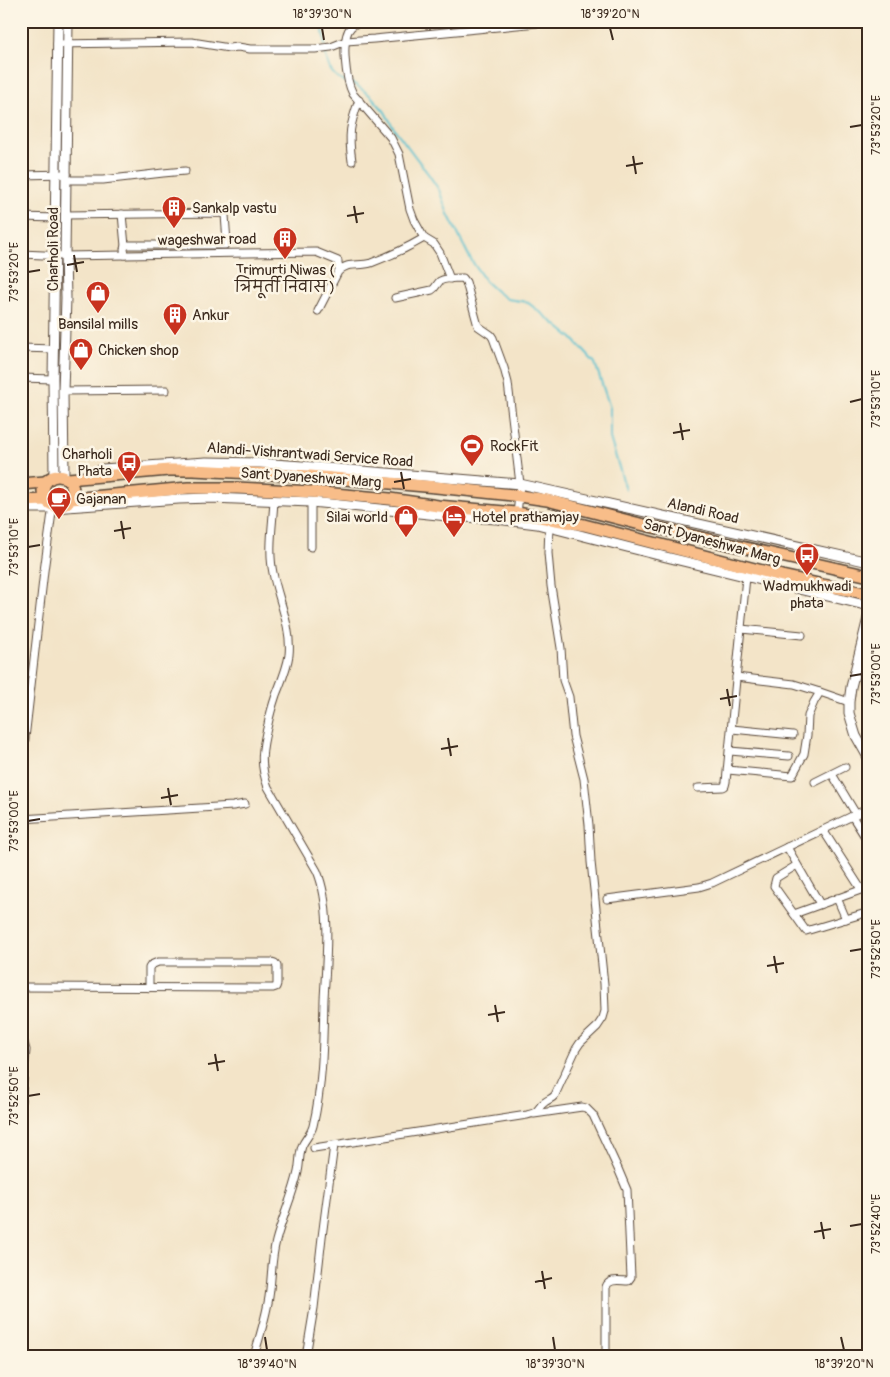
<svg xmlns="http://www.w3.org/2000/svg" width="890" height="1377" viewBox="0 0 890 1377" font-family="Pangolin,'Playpen Sans Deva',sans-serif">
<style>
.lines{fill:none;stroke-linecap:round;stroke-linejoin:round}
.stream{stroke:#54c0cf;stroke-width:2}
.minor-casing{stroke:#574638;stroke-width:9}
.tertiary-casing{stroke:#574638;stroke-width:11}
.primary-casing{stroke:#574638;stroke-width:14}
.minor{stroke:#fff;stroke-width:7}
.tertiary{stroke:#fff;stroke-width:9}
.primary{stroke:#f8bd89;stroke-width:11}
.ticks{fill:none;stroke:#3b2a1e;stroke-width:2}
.labels{text-anchor:middle;dominant-baseline:central;stroke-width:5;stroke-linejoin:round;paint-order:stroke}
.poi-label{font-size:15px;fill:#3b2a1e;stroke:#fcf5e5;text-anchor:start}
.street-label{font-size:15px;fill:#3b2a1e;stroke:#fcf5e5}
.neatline{fill:none;stroke:#3b2a1e;stroke-width:2}
.ticks-label{font-size:12px;text-anchor:middle;fill:#3b2a1e}
</style>
<rect width="100%" height="100%" fill="#fcf5e5"/>
<filter id="ink" filterUnits="userSpaceOnUse"><feTurbulence type="fractalNoise" baseFrequency=".02" numOctaves="2"/><feDisplacementMap in="SourceGraphic" scale="10" xChannelSelector="R" yChannelSelector="G"/><feConvolveMatrix kernelMatrix="1 2 1 2 8 2 1 2 1" color-interpolation-filters="sRGB"/></filter>
<filter id="wash" filterUnits="userSpaceOnUse"><feTurbulence type="fractalNoise" baseFrequency=".0096" numOctaves="4" result="noise"/><feDisplacementMap in="SourceGraphic" scale="20" xChannelSelector="R" yChannelSelector="G"/><feGaussianBlur stdDeviation="1.12" result="paint"/><feColorMatrix in="noise" values="0 0 0 0 0 0 0 0 0 0 0 0 0 0 0 0 0 1.4 0 .05"/><feComposite in="paint" operator="in"/></filter>
<g filter="url(#wash)">
<rect width="100%" height="100%" fill="#f3e4c8"/>
<g class="lines">
<g class="stream">
<path d="M322,21L325,46"/>
<path d="M325,51C328,66 330,76 346,82"/>
<path d="M351,83L356,85L371,96L385,112L393,127L429,175L439,190L448,214L470,258L485,281L497,292L507,299L527,302L540,312L572,338L595,363L610,408V438L626,490"/>
</g>
</g>
</g>
<g filter="url(#ink)">
<g class="lines">
<defs>
<g id="minor">
<path d="M362,21C358,23 354,24 351,27C340,38 346,81 353,94L391,138L399,154L410,209L414,220L424,238L434,244L440,253L450,279"/>
<path d="M57,44L192,42L229,48L238,47L250,49H315L331,47L346,41L374,39L558,21"/>
<path d="M352,161C348,134 350,125 359,100"/>
<path d="M21,175L67,174"/>
<path d="M67,180H103L163,173L185,171"/>
<path d="M122,214L125,246"/>
<path d="M66,215L222,213L225,215L227,242L225,245H128L125,246L124,249L125,255"/>
<path d="M21,217L56,218"/>
<path d="M21,254L65,256L316,252L338,261V267L340,269"/>
<path d="M395,298L432,290C436,288 437,283 440,281C445,278 457,278 463,278L466,282L478,326L491,335L493,338L504,368L508,383L520,484L517,515"/>
<path d="M318,311L338,272C347,261 359,267 371,263C390,256 407,248 424,238"/>
<path d="M21,348L54,349"/>
<path d="M21,378L53,379"/>
<path d="M63,391L166,390"/>
<path d="M311,547V502"/>
<path d="M741,629L802,635"/>
<path d="M736,677L794,684L820,692"/>
<path d="M732,729L793,735"/>
<path d="M730,751L789,756"/>
<path d="M728,770L792,776L804,754L807,735L808,716L814,702L820,692L849,702"/>
<path d="M832,774L856,814"/>
<path d="M815,782L845,767"/>
<path d="M698,788L723,787L725,786L726,782L746,577"/>
<path d="M21,789L22,765L44,571L53,505"/>
<path d="M852,816L869,843"/>
<path d="M21,819L233,806L245,804"/>
<path d="M823,830L861,889"/>
<path d="M787,847L820,904"/>
<path d="M797,865L776,878L774,886L806,931L869,912"/>
<path d="M837,898L846,919"/>
<path d="M607,899L699,887L712,883L869,808"/>
<path d="M794,914L869,887"/>
<path d="M21,987L273,988L276,987L277,984V966L275,963L272,962H158L151,965L149,968V988"/>
<path d="M21,1032L26,1050L21,1101"/>
<path d="M534,1114L582,1107L586,1108L593,1115L619,1171L627,1190L631,1277L628,1281C620,1281 609,1278 606,1287V1356"/>
<path d="M314,1148L527,1115C541,1112 536,1108 545,1102C549,1099 552,1099 555,1095L576,1049L580,1043L597,1027L603,1018L605,1011L604,984L591,862L589,825L584,779L573,736L569,697L563,680L561,648L551,586L548,553L549,527"/>
<path d="M339,1354V1356"/>
<path d="M254,1356C260,1336 266,1317 269,1297C272,1278 271,1259 276,1241C282,1218 293,1195 298,1172C300,1163 299,1155 302,1146C305,1139 311,1134 313,1126C323,1084 323,1041 324,999C326,960 332,907 317,871L268,787C259,764 262,748 268,724C270,714 273,704 276,695C281,682 287,669 289,655C292,627 278,599 273,573C268,549 273,523 274,500"/>
<path d="M306,1356L314,1308L322,1237L334,1145"/>
</g>
<g id="tertiary">
<path d="M54,476L53,379L58,21"/>
<path d="M64,476L63,391L66,298L65,256L68,21"/>
<path d="M91,476L102,469L206,462L260,463L302,466L520,484L869,562"/>
<path d="M21,508H53L179,499L211,498L311,502L448,516L497,519L537,524L662,556L869,606"/>
<path d="M869,614L851,687L849,702V713L856,736L869,759"/>
</g>
<g id="primary">
<circle cx="58" cy="491" r="15"/>
<path d="M68,479L169,470H193L310,476L436,487L513,495L547,500L640,524L869,576"/>
<path d="M21,484L45,482"/>
<path d="M71,499L188,488H237L312,492L390,499L438,506L517,513L584,525L782,576L823,585L869,594"/>
<path d="M21,501L46,500"/>
</g>
</defs>
<use href="#minor" class="minor-casing"/>
<use href="#tertiary" class="tertiary-casing"/>
<use href="#primary" class="primary-casing"/>
<use href="#minor" class="minor"/>
<use href="#tertiary" class="tertiary"/>
<use href="#primary" class="primary"/>
</g>
</g>
<path class="ticks" d="M322,28L324,40M610,28L613,40M850,127L862,125M633,156L636,174M626,166L643,163M354,206L357,223M347,216L364,213M74,255L77,272M67,265L84,262M28,272L40,270M850,402L862,399M680,423L683,440M673,433L690,430M401,472L404,489M394,482L411,479M121,521L124,539M114,531L131,528M28,547L40,545M850,676L862,674M727,689L730,706M720,699L737,696M448,738L451,756M441,749L458,746M168,788L171,805M161,798L178,795M28,821L40,819M850,951L862,949M774,956L777,973M767,966L784,963M495,1005L498,1022M488,1015L505,1012M215,1054L218,1071M208,1064L225,1061M28,1096L40,1094M821,1222L824,1239M850,1226L862,1224M814,1232L831,1229M542,1271L545,1289M535,1282L552,1278M265,1337L267,1350M553,1337L555,1350M841,1337L844,1350"/>
<defs>
<symbol id="building-pin" viewBox="-11 -11 22 30"><path d="M0 17L-7.5 6A9.5 9.5 0 1 1 7.5 6Z" fill="#c8321e" stroke="#fcf5e5"/><path d="M-4-6H4V6H1V3H-1V6H-4ZM-2.5-4.3h1.7v1.8h-1.7ZM.8-4.3h1.7v1.8H.8ZM-2.5-1h1.7V.8h-1.7ZM.8-1h1.7V.8H.8Z" fill="#fff"/></symbol>
<symbol id="shop-pin" viewBox="-11 -11 22 30"><path d="M0 17L-7.5 6A9.5 9.5 0 1 1 7.5 6Z" fill="#c8321e" stroke="#fcf5e5"/><path d="M-5-2.5h2.3a2.7 3.5 0 0 1 5.4 0H5L5.5 6h-11ZM-1.5-2.5h3a1.5 2.3 0 0 0-3 0Z" fill="#fff"/></symbol>
<symbol id="stadium-pin" viewBox="-11 -11 22 30"><path d="M0 17L-7.5 6A9.5 9.5 0 1 1 7.5 6Z" fill="#c8321e" stroke="#fcf5e5"/><path d="M0-5a6.5 5 0 1 0 0 10a6.5 5 0 1 0 0-10ZM-3.5-1.8h7v3.6h-7Z" fill="#fff"/></symbol>
<symbol id="bus-pin" viewBox="-11 -11 22 30"><path d="M0 17L-7.5 6A9.5 9.5 0 1 1 7.5 6Z" fill="#c8321e" stroke="#fcf5e5"/><path d="M-5-6H5V4H4V6H2V4H-2V6H-4V4H-5ZM-3.5-4V0h7V-4ZM-3.5 1.2v1.5H-2V1.2ZM2 1.2v1.5H3.5V1.2Z" fill="#fff"/></symbol>
<symbol id="cafe-pin" viewBox="-11 -11 22 30"><path d="M0 17L-7.5 6A9.5 9.5 0 1 1 7.5 6Z" fill="#c8321e" stroke="#fcf5e5"/><path d="M-5.5-4.5H6V0H3Q3 3.5 0 3.5H-2.5Q-5.5 3.5-5.5 0ZM3-3.2v2h1.7v-2ZM-6 4.5H4V6H-6Z" fill="#fff"/></symbol>
<symbol id="hotel-pin" viewBox="-11 -11 22 30"><path d="M0 17L-7.5 6A9.5 9.5 0 1 1 7.5 6Z" fill="#c8321e" stroke="#fcf5e5"/><path d="M-6-4.5h1.5V1H6V5H4.5V3h-9V5H-6ZM-4 0a1.8 1.8 0 1 1 3.6 0ZM.5 0V-2.5h3Q6-2.5 6 0Z" fill="#fff"/></symbol>
</defs>
<g fill-rule="evenodd">
<use href="#building-pin" x="160" y="194" width="28" height="38"/>
<use href="#building-pin" x="271" y="225" width="28" height="38"/>
<use href="#shop-pin" x="84" y="279" width="28" height="38"/>
<use href="#building-pin" x="161" y="301" width="28" height="38"/>
<use href="#shop-pin" x="67" y="336" width="28" height="38"/>
<use href="#stadium-pin" x="458" y="432" width="28" height="38"/>
<use href="#bus-pin" x="115" y="449" width="28" height="38"/>
<use href="#cafe-pin" x="45" y="485" width="28" height="38"/>
<use href="#shop-pin" x="392" y="503" width="28" height="38"/>
<use href="#hotel-pin" x="440" y="503" width="28" height="38"/>
<use href="#bus-pin" x="793" y="541" width="28" height="38"/>
</g>
<g class="labels">
<g class="poi-label">
<text x="192" y="208">Sankalp vastu</text>
<text x="285" y="270" text-anchor="middle">Trimurti Niwas (<tspan x="285" dy="17">त्रिमूर्ती निवास )</tspan></text>
<text x="192" y="315">Ankur</text>
<text x="98" y="324" text-anchor="middle">Bansilal mills</text>
<text x="98" y="350">Chicken shop</text>
<text x="490" y="446">RockFit</text>
<text x="112" y="454" text-anchor="end">Charholi<tspan x="112" dy="17">Phata</tspan></text>
<text x="76" y="499">Gajanan</text>
<text x="388" y="517" text-anchor="end">Silai world</text>
<text x="472" y="517">Hotel prathamjay</text>
<text x="807" y="586" text-anchor="middle">Wadmukhwadi<tspan x="807" dy="17">phata</tspan></text>
</g>
<g class="street-label">
<text transform="translate(207 240) rotate(-1)">wageshwar road</text>
<text transform="translate(53 249) rotate(-90)">Charholi Road</text>
<text transform="translate(310 455) rotate(4)">Alandi-Vishrantwadi Service Road</text>
<text transform="translate(311 478) rotate(4)">Sant Dyaneshwar Marg</text>
<text transform="translate(703 511) rotate(13)">Alandi Road</text>
<text transform="translate(712 542) rotate(15)">Sant Dyaneshwar Marg</text>
</g>
</g>
<rect width="890" height="1377" fill="none" stroke="#fcf5e5" stroke-width="55"/>
<rect x="28" y="28" width="834" height="1322" class="neatline"/>
<g class="ticks-label">
<text x="322" y="18">18°39'30"N</text>
<text x="610" y="18">18°39'20"N</text>
<text transform="translate(876 125) rotate(-90)" y="4">73°53'20"E</text>
<text transform="translate(14 272) rotate(-90)" y="4">73°53'20"E</text>
<text transform="translate(876 399) rotate(-90)" y="4">73°53'10"E</text>
<text transform="translate(14 547) rotate(-90)" y="4">73°53'10"E</text>
<text transform="translate(876 674) rotate(-90)" y="4">73°53'00"E</text>
<text transform="translate(14 821) rotate(-90)" y="4">73°53'00"E</text>
<text transform="translate(876 949) rotate(-90)" y="4">73°52'50"E</text>
<text transform="translate(14 1096) rotate(-90)" y="4">73°52'50"E</text>
<text transform="translate(876 1224) rotate(-90)" y="4">73°52'40"E</text>
<text x="267" y="1368">18°39'40"N</text>
<text x="555" y="1368">18°39'30"N</text>
<text x="844" y="1368">18°39'20"N</text>
</g>
</svg>
